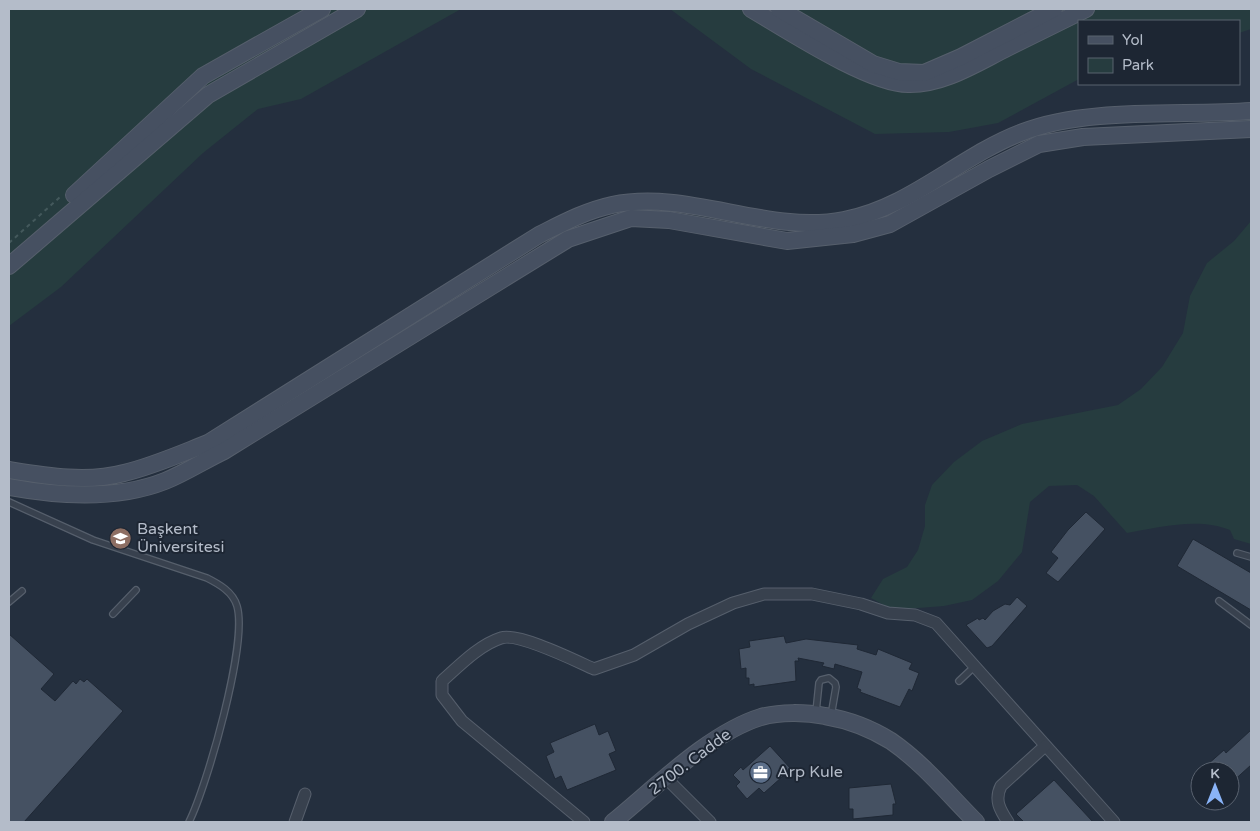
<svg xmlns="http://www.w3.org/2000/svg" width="1260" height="831" viewBox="0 0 1260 831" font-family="'Varela Round',sans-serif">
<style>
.green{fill:#263c3f}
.building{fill:#455162;stroke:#1f2835}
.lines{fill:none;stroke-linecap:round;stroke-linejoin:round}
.lane-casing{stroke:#565f6c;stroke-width:8}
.street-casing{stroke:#565f6c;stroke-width:13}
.secondary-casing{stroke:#565f6c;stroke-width:18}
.path{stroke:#44595c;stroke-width:2;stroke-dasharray:4 4;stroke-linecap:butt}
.lane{stroke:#38414e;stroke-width:5.5}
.street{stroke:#38414e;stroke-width:11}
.secondary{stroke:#465061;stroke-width:16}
.labels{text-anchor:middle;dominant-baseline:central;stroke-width:4;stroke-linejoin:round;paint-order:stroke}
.poi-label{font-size:16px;fill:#b4bcc9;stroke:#1d2633;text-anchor:start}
.street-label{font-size:16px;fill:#b4bcc9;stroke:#1d2633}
</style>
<rect width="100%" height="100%" fill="#242f3e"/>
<g class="green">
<path d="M9,9H461L301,99L258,109L203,153L61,287L9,326Z"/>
<path d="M670,9H1251V29L1239,33V21H1079V79L998,123L949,132L875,134L751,69Z"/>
<path d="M1251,221V544L1234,539L1230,530C1199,517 1159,527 1127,533L1094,496L1077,485L1049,486L1030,502L1022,552L998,581L972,600L944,606L893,610L871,598L883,579L907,567L918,550L925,526V505L932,485L954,462L982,441L1022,424L1118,405L1141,389L1162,367L1183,333L1190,296L1207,263L1234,241Z"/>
</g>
<g class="building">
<path d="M1086,512L1105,529L1058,582L1046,573L1058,558L1051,552L1068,530Z"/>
<path d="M1193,539L1251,573V610L1177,566Z"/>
<path d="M1017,597L1027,606L992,646L987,648L966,625L978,618L979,620L983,618L985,620L993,611L1005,604L1010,605Z"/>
<path d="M9,634L54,674L41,689L55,701L73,681L76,684L80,679L84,682L87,679L123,711L24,822H9Z"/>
<path d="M784,636L786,643L806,639L858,645L857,649L876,655L878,649L912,663L909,669L919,673L912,691L909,689L900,707L860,692L861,690L857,688L862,672L835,664L834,669L822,666L824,663L798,658L799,661H795L796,681L754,687V684L749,685V678H746V668L741,669L739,649L750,647L749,641Z"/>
<path d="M595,724L599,735L608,731L616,751L609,754L616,770L567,790L561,776L555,779L546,756L554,752L550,743Z"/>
<path d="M1251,730V765L1230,784V771H1200V790L1190,780L1224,750L1226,753Z"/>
<path d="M770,746L791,769L764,793L759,788L747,799L736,786L740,782L733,775L741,767L743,770Z"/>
<path d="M1054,780L1093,822H1024L1016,814Z"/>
<path d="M891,784L896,804H893V815L853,819V809H849V788Z"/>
</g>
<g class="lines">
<defs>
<g id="lane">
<path d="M9,502L93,540L207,578C219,584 233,592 237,606C248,643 207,786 189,822"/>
<path d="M1237,553L1251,557"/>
<path d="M1219,601L1251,625"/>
<path d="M9,602L22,591"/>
<path d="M113,614L136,590"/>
<path d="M959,681L975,666"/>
<path d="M816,712L819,683L821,680L829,678L835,683L836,687L831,716"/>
</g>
<g id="street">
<path d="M666,778L710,822"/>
<path d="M295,822L305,794"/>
<path d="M584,822L462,721L442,695V681C459,666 479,645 501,638C518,632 576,661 594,669L634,655L688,624L733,603L764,594H812L861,604L888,613L915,615L936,623L1114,822"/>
<path d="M1008,822C1000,810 994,800 1001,786L1045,746"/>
</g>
<g id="secondary">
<path d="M751,9C787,30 869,84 908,84C943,85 977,63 1007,48C1033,35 1060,22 1086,9"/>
<path d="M779,9L873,64L899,72L924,73L961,57L1054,9"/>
<path d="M74,195L203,76L322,9"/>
<path d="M9,266L208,95L357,9"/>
<path d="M9,470C46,476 87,483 124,473C153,466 180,454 208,443L539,235C563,223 585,211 612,205C689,189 767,235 844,220C910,208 961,155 1023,132C1087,107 1181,116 1251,111"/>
<path d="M9,487C58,496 117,500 165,481C185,473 205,460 224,451L568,239L631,218L669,220L787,241L853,234L890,224L989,169L1039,144L1083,137L1251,129"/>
<path d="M613,822C655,788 709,733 761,717C780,712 805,712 825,716C849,720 870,728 891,741C923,763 949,795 976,822"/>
</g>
</defs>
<use href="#lane" class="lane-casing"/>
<use href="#street" class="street-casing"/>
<use href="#secondary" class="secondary-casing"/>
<path class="path" d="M9,243L60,197"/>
<use href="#lane" class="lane"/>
<use href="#street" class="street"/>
<use href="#secondary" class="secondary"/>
</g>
<defs>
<symbol id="university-disc" viewBox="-11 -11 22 22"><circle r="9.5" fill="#8d6e63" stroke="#1d2633"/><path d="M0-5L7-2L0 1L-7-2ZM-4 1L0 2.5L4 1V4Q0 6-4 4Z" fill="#fff"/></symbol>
<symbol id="office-disc" viewBox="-11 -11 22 22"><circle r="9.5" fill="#5c6f8a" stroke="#1d2633"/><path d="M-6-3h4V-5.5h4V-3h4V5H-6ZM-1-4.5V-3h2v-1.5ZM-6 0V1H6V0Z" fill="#fff"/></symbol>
</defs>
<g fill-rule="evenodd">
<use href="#university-disc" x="108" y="526" width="25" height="25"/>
<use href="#office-disc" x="748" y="760" width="25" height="25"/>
</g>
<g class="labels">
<g class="poi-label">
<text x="137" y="529">Başkent<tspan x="137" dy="18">Üniversitesi</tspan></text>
<text x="777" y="772">Arp Kule</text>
</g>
<g class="street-label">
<text transform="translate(690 762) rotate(-37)">2700. Cadde</text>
</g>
</g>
<rect width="1260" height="831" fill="none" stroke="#b4bcc9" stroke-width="20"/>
<rect x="1078" y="20" width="162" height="65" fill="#1d2633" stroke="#59626f"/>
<rect x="1088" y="36" width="25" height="8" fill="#465061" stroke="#59626f"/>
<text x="1122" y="45" font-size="15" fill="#b4bcc9">Yol</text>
<rect x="1088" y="58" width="25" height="15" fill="#263c3f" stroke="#59626f"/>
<text x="1122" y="70" font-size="15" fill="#b4bcc9">Park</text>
<g transform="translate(1215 786)"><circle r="24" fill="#1d2633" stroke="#59626f"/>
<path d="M0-4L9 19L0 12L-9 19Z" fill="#8ab4f8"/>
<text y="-8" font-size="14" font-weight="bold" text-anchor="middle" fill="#b4bcc9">K</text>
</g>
</svg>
